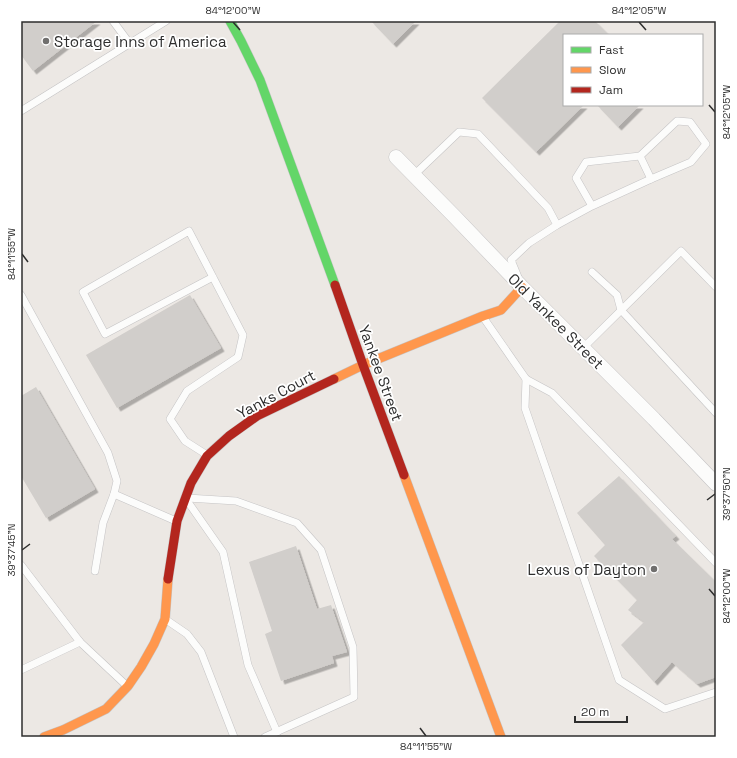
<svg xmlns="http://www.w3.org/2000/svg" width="737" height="758" viewBox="0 0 737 758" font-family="'Space Grotesk',sans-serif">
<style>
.building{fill:#d1cecb;filter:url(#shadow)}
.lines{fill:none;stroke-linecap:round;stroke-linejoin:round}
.lane-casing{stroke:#c5c4c5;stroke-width:8}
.street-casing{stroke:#c5c4c5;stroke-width:15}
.fast-casing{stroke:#c5c4c5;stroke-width:10}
.slow-casing{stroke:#c5c4c5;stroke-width:10}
.jam-casing{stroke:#c5c4c5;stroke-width:10}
.lane{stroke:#fcfcfb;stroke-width:7}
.street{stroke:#fcfcfb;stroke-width:14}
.fast{stroke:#63d668;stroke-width:9}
.slow{stroke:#ff974d;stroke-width:9}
.jam{stroke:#b3261e;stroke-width:9}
.ticks{fill:none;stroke:#2e2e2e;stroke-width:1.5}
.poi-dot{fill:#706f6e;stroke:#fff;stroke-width:1.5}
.labels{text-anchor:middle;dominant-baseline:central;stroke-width:3.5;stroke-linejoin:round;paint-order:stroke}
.poi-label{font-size:15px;fill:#2e2e2e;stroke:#fff;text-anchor:start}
.street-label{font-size:15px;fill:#2e2e2e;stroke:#fff}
.neatline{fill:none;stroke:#2e2e2e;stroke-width:1.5}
.ticks-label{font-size:10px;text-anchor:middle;fill:#2e2e2e}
</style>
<defs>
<filter id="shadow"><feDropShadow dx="3.5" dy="3.5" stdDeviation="0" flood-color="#0004"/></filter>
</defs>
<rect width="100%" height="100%" fill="#ece8e4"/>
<g class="building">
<path d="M21,21H97L33,71L21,55Z"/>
<path d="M371,21H416L393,44Z"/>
<path d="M560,21H595L609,35H564V105H584L536,152L482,98Z"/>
<path d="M597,105H640L618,127Z"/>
<path d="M190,295L221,348L117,408L86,355Z"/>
<path d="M36,387L95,489L46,518L21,476V396Z"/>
<path d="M619,476L676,536L672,539L716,582V677L697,684L672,662L654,682L621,645L644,622L628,610L637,600L594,556L605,545L577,513Z"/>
<path d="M296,546L317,609L331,605L347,652L332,656L334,663L281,681L265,634L272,631L249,562Z"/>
</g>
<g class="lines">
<defs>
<g id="lane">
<path d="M113,21L130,44"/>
<path d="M21,111L166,21"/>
<path d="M640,156L651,179"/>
<path d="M414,175L459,132L478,134L548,208L557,225"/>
<path d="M592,272L617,295L621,310L716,413"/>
<path d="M518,277L511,260L529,243L557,225L592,206L651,179L691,162L706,144L690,122L677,121L640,156L586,162L576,178L592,206"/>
<path d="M21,295L108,453L117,481L114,494L176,521"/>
<path d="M483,317L526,379L552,393L716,563"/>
<path d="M583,348L681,251L716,287"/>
<path d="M526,379L525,408L619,680L665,709L716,692"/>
<path d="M207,455L185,441L170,419L187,391L238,357L243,335L189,231L83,292L105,334L213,277"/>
<path d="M187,498L236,501L297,523L321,550L353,647L354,697L265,737"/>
<path d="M188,502L223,552L248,665L277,732"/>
<path d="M21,565L80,642L127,686"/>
<path d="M95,571L103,523L114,494"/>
<path d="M165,619L187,634L201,652L234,737"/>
<path d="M21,670L80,642"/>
</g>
<path id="street" d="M396,157L456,218L522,287L654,419L716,484"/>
<path id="fast" d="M230,21L241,41L260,80L335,285"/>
<g id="slow">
<path d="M334,379L363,365L483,316L501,310L522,287"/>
<path d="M404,475L501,737"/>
<path d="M44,737L63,730L106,709L128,686L141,667L154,644L165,619L168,579"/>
</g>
<g id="jam">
<path d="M335,285L363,365L404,475"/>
<path d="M168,579L177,521L191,483L207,456L229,436L257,416L334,379"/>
</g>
</defs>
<use href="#lane" class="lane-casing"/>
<use href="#street" class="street-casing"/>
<use href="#fast" class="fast-casing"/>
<use href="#slow" class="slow-casing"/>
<use href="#jam" class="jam-casing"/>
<use href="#lane" class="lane"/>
<use href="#street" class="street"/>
<use href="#fast" class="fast"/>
<use href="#slow" class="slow"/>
<use href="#jam" class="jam"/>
</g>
<path class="ticks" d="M233,22L240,30M639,22L646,30M709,105L715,112M22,254L28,262M707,500L715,494M22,550L30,544M709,589L715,596M420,728L426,736"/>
<g class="poi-dot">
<circle cx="46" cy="41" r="4"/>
<circle cx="654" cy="569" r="4"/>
</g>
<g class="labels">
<g class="poi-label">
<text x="54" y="41">Storage Inns of America</text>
<text x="646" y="569" text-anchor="end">Lexus of Dayton</text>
</g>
<g class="street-label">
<text transform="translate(556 321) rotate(45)">Old Yankee Street</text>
<text transform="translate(381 373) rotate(70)">Yankee Street</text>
<text transform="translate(276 394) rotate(-28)">Yanks Court</text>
</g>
</g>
<rect width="737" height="758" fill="none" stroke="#ffffff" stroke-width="44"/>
<rect x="563" y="34" width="140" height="72" fill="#ffffff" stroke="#ababab"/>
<rect x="571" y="47" width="20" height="6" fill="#63d668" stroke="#ababab"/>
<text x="599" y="54" font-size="12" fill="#2e2e2e">Fast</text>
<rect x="571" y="67" width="20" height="6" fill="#ff974d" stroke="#ababab"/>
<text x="599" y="74" font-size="12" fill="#2e2e2e">Slow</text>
<rect x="571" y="87" width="20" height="6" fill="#b3261e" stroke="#ababab"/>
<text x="599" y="94" font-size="12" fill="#2e2e2e">Jam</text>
<path d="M575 716v6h52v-6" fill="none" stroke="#2e2e2e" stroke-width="2"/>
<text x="581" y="716" font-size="12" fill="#2e2e2e" stroke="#ffffff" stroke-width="3" paint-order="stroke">20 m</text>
<rect x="22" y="22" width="693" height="714" class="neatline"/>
<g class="ticks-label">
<text x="233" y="14">84°12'00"W</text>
<text x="639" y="14">84°12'05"W</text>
<text transform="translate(726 112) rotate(-90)" y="4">84°12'05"W</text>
<text transform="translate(11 254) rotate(-90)" y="4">84°11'55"W</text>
<text transform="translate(726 494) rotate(-90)" y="4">39°37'50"N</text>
<text transform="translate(11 550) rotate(-90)" y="4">39°37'45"N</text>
<text transform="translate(726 596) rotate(-90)" y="4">84°12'00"W</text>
<text x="426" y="750">84°11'55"W</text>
</g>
</svg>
